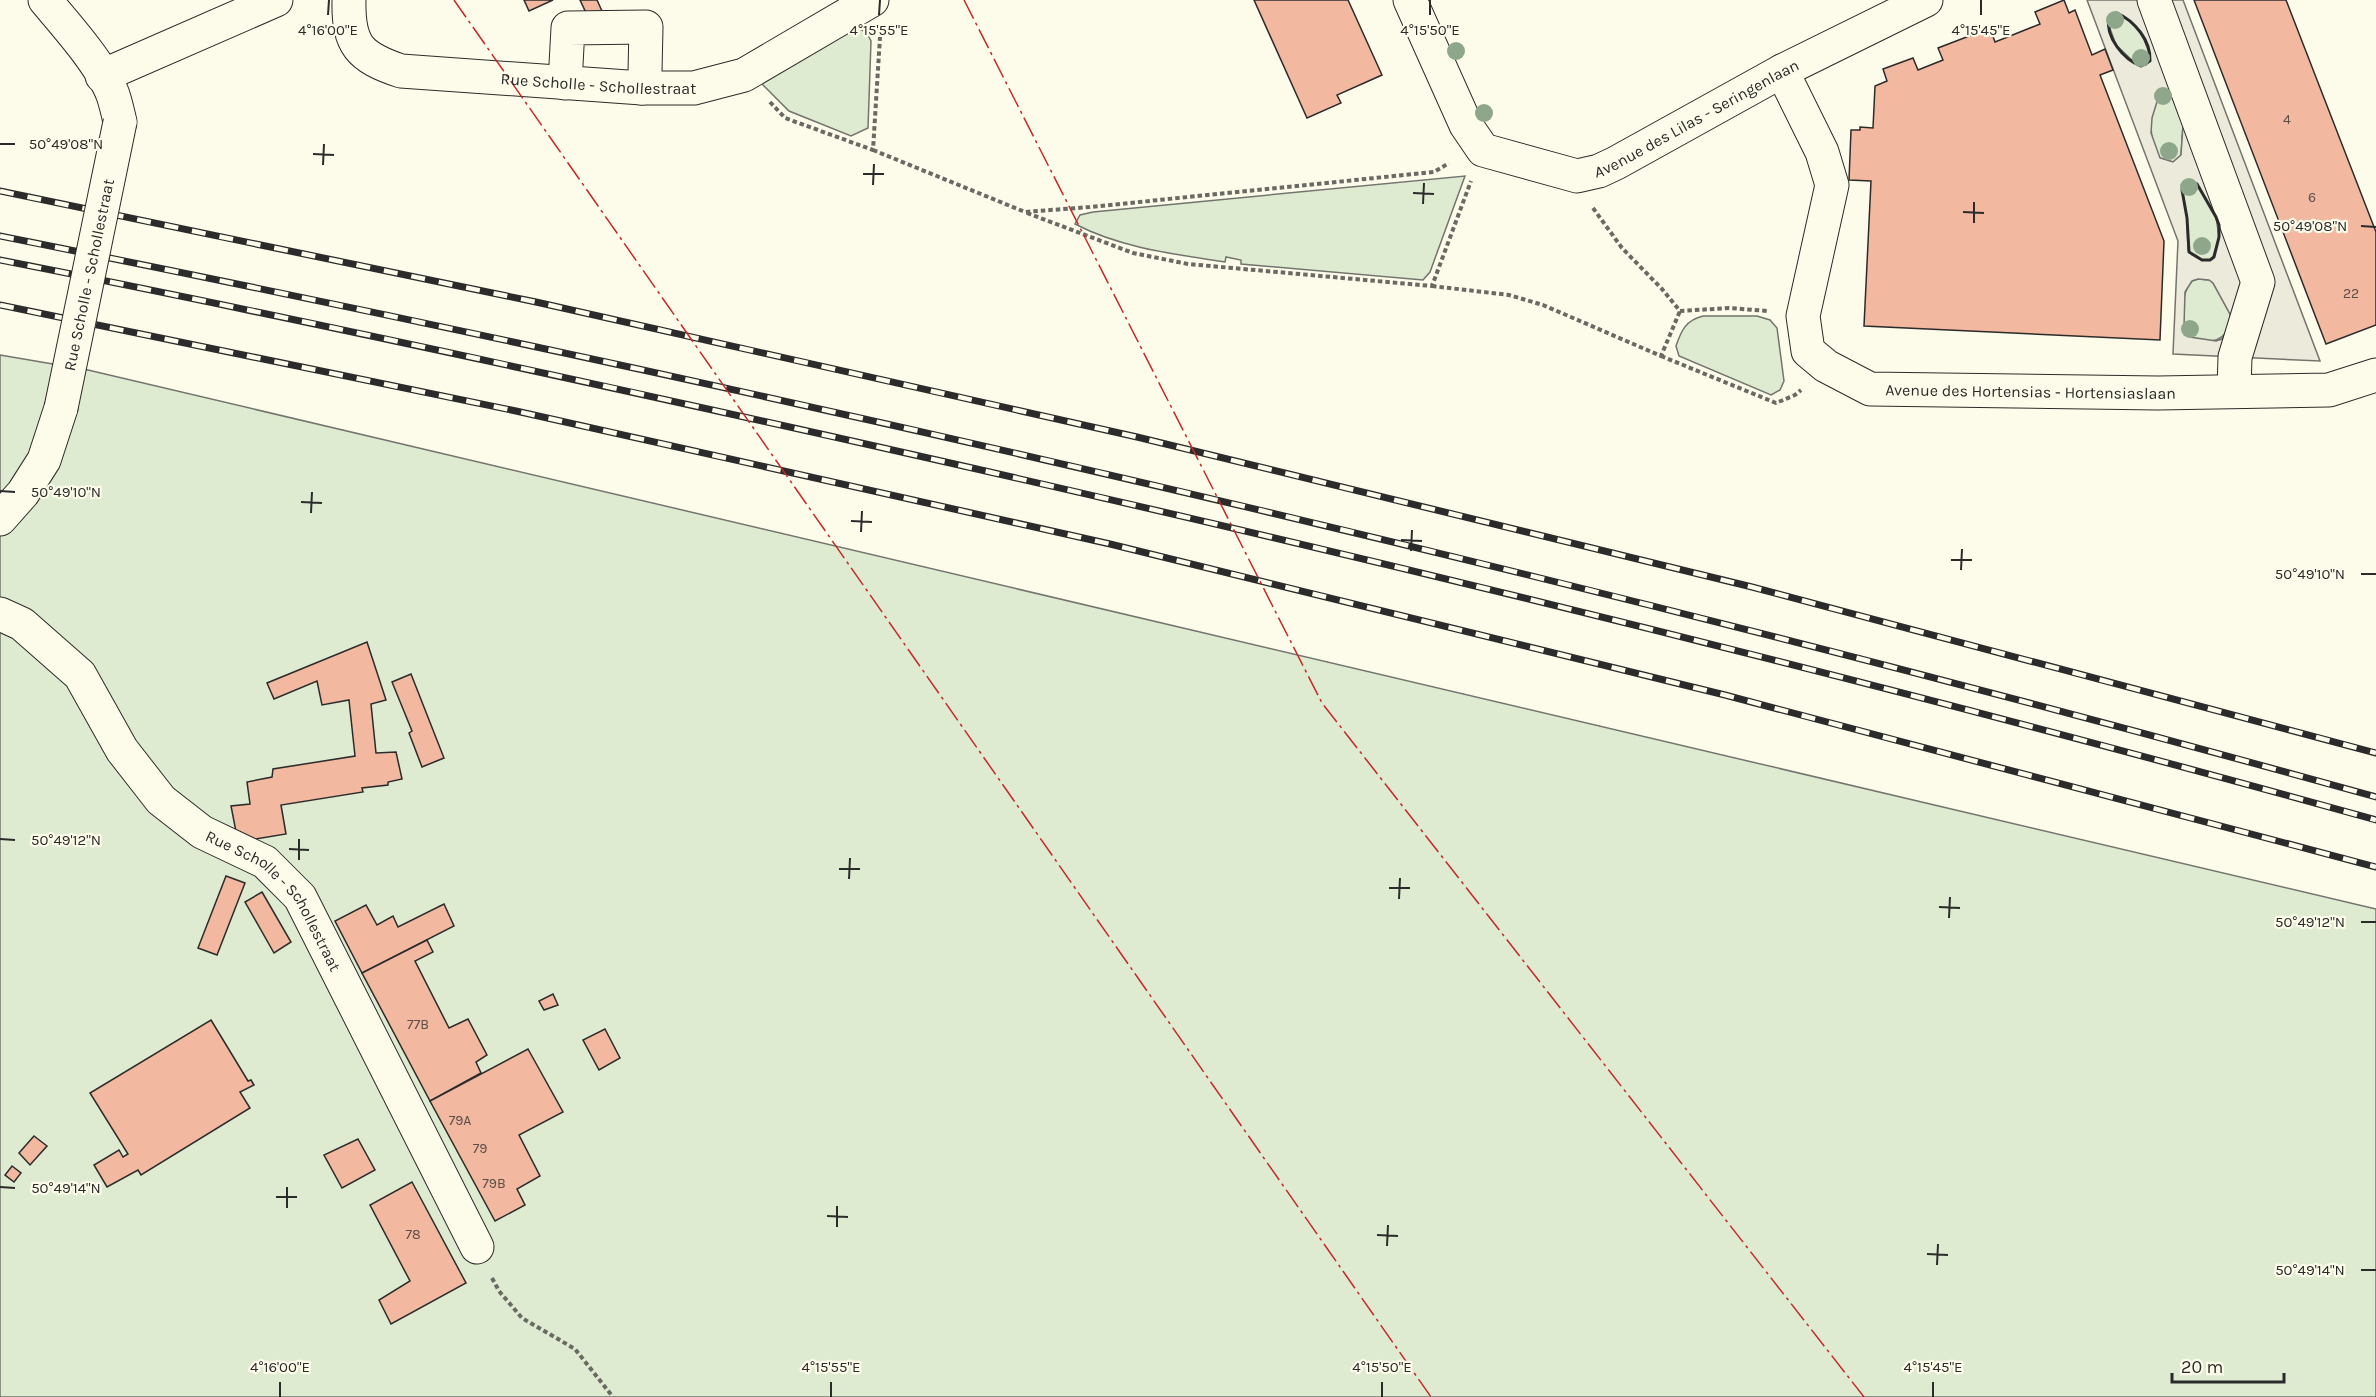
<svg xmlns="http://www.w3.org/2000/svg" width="2376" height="1397" viewBox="0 0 2376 1397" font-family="Karla,sans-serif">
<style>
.green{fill:#deebd1;stroke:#74746e;stroke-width:1.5}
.parking{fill:#eceadb;stroke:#74746e;stroke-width:1.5;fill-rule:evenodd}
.building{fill:#f2b8a0;stroke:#2b2b2b;stroke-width:1.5}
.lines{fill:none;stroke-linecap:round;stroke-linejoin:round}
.minor-casing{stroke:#2b2b2b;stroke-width:35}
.path{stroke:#6a6964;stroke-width:4;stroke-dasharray:4.5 3;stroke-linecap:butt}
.minor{stroke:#fdfbea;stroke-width:33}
.rail-casing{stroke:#2b2b2b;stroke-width:7}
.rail{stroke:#fdfbea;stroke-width:4.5;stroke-dasharray:14;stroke-linecap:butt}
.minor-bridge-casing{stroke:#2b2b2b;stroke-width:35;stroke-linecap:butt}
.minor-bridge{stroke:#fdfbea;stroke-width:33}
.wall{stroke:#2b2b2b;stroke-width:3}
.power{stroke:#c62828;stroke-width:1.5;stroke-dasharray:21 4.5 3 4.5;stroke-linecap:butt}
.tree{fill:#8ea78a}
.ticks{fill:none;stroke:#2b2b2b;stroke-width:2}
.labels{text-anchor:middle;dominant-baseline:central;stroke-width:4.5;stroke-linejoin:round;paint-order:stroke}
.number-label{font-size:14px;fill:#5d4e48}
.street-label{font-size:16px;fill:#2b2b2b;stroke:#fdfbea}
.ticks-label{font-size:15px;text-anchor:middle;fill:#2b2b2b;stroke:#fdfbea;stroke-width:4.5;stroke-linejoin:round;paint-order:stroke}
</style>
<rect width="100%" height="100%" fill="#fdfbea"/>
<g class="green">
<path d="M2117,13C2135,21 2151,41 2150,61L2141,66C2124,60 2105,37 2109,18Z"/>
<path d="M849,28C861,28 866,30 871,41L868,128L851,136L789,111L761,83Z"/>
<path d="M2160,92H2168L2171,94L2183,125L2181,155L2173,162L2160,158C2148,139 2148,111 2160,92Z"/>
<path d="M1465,176L1430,272L1423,280L1241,264V260L1226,257L1225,262C1174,254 1121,248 1075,224L1080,215L1093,212Z"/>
<path d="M2187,182L2197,184L2216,217L2219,225V237L2214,257L2210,260H2202L2189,252L2187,218L2182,190Z"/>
<path d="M2198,279L2210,280L2213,283L2230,314C2232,319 2231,322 2228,328C2221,345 2205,342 2190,337C2179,326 2181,292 2192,281Z"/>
<path d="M1703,316H1757L1770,320L1777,328L1784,381L1780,390L1771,395L1679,356L1676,346C1681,331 1686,320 1703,316Z"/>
<path d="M0,355L88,370L2376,909V1397H0Z"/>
</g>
<path class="parking" d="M2087,0H2183L2320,361L2173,354L2178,241ZM2116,13L2129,21L2142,34L2150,55V61L2146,65L2141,66L2135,63L2116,45L2108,23L2109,17ZM2160,92H2168L2171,94L2183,125L2181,155L2173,162L2160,158L2151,133L2152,118ZM2187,182L2197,184L2216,217L2219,237L2213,257L2210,260H2202L2192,255L2188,250L2187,218L2182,190ZM2198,279L2209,280L2213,283L2230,314L2232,319L2228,330L2222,339L2216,341L2190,337L2184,327L2185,292L2192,281Z"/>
<g class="building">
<path d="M524,0H553L529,11Z"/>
<path d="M580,0H597L602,11L588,17Z"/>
<path d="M1254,0H1348L1382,75L1337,95L1341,103L1307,118Z"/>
<path d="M2064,0L2069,13L2075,10L2092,55L2105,49L2113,70L2100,75L2164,241L2160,340L1864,326L1871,181L1849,180L1851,130H1860V127L1873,128L1875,86L1887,81L1883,69L1913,58L1918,70L1943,60L1938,48L1990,28L1995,42L2040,24L2035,12Z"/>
<path d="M2194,0H2286L2376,232V325L2326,344Z"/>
<path d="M367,642L386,700L371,704L376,753L396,752L402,779L388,782V785L362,788L363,792L281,805L286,834L238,842L231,806L250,804L247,782L272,777L273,769L355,756L349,700L322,705L317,681L274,699L267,683Z"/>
<path d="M411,674L444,758L422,767L409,733L412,731L392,682Z"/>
<path d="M226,876L245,883L217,955L198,948Z"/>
<path d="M262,892L291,942L274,953L245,902Z"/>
<path d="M444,904L454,926L362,973L335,921L366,905L377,925L393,916L398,927Z"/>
<path d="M427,940L433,952L415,961L449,1028L468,1019L487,1055L476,1062L481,1073L430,1101L362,973Z"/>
<path d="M553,994L558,1005L544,1010L539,1001Z"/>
<path d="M211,1020L248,1081L251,1080L254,1085L240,1092L250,1108L141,1175L138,1170L107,1187L94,1165L119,1150L123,1157L128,1154L90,1093Z"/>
<path d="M605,1029L620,1058L599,1070L583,1040Z"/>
<path d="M528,1049L563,1112L519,1135L540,1176L517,1189L525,1205L495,1221L430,1101Z"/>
<path d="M34,1136L47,1146L30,1165L19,1153Z"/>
<path d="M358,1139L375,1170L342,1188L324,1155Z"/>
<path d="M12,1166L21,1173L14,1182L5,1175Z"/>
<path d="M412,1182L466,1283L391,1324L379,1300L410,1281L370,1205Z"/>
</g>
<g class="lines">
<defs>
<g id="minor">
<path d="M45,0C66,25 102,65 113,95C116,104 118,113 120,122"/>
<path id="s1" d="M349,0C348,45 359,57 401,71L642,88H694L744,75L872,0"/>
<path id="s2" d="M1410,0L1466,125L1483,150L1577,176L1599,171L1616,163L1782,71L1926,0"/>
<path d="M2154,0L2258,282L2235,357L2234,390"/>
<path id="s3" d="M1782,71L1822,152L1832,185L1803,316L1808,351L1826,366L1870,389L2158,393L2329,390L2376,375"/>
<path d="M102,76L276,0"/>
<path d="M565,83L568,28L646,27L645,72L642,88"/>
<path d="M0,519L23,493L44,460L61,408"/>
<path id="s4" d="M0,614L22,624L80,675L122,750L161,800L202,832L265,862L300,897L477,1247"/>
</g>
</defs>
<use href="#minor" class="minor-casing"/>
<g class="path">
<path d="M770,102L785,118L873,150L880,37"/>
<path d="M873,150L1025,212L1090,207L1434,172L1449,163"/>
<path d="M1593,208L1622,248L1662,289L1680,311L1729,308L1768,311"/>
<path d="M1027,213L1133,253L1188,264L1432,286L1471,181"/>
<path d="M1432,286L1509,295L1543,305L1661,356L1680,311"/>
<path d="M1661,356L1776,403L1795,395L1801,390"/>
<path d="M492,1278L499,1291L522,1318L575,1349L613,1397"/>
</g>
<use href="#minor" class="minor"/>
<defs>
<g id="rail">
<path d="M0,191L536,302L1137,437L1752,587L2376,753"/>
<path d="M0,236C798,395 1592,579 2376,797"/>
<path d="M0,260C297,318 593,383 888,449C1387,561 1884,683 2376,820"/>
<path d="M0,305L516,411L1110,544L1725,695L2376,867"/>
</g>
</defs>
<use href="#rail" class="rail-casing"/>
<use href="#rail" class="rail"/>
<defs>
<g id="minor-bridge">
<path id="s5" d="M61,408L120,122"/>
</g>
</defs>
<use href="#minor-bridge" class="minor-bridge-casing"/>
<use href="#minor-bridge" class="minor-bridge"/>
<g class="wall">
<path d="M2117,13C2135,21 2151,41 2150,61L2141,66C2124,60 2105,37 2109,18Z"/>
<path d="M2187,182L2197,184L2216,217L2219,225V237L2214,257L2210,260H2202L2189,252L2187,218L2182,190Z"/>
</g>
<g class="power">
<path d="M454,0L1431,1397"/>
<path d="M964,0L1322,703L1864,1397"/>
</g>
</g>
<g class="tree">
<circle cx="2115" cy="20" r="9"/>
<circle cx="1456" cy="51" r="9"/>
<circle cx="2141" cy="58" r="9"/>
<circle cx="2163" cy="96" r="9"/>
<circle cx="1484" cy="113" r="9"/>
<circle cx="2169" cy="151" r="9"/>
<circle cx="2189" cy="187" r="9"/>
<circle cx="2202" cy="246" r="9"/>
<circle cx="2190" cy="329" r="9"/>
</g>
<path class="ticks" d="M328,15L329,0M879,15L880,0M1430,15V0M1981,15V0M0,144H15M313,154L334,155M323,165L324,144M863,174H884M873,185L874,164M1413,193L1434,194M1423,204L1424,183M1963,212L1984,213M1974,223V202M2361,226L2376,227M0,491L15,492M301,502L322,503M311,513L312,492M851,521L872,522M861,532L862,511M1401,540L1422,541M1411,551L1412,530M1951,560H1972M1961,570L1962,549M2361,574H2376M0,839L15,840M289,849L309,850M299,860V839M839,869H860M849,879L850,858M1389,888H1410M1399,899L1400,878M1939,907L1960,908M1949,918L1950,897M2361,922H2376M0,1187L15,1188M276,1197H297M287,1208V1187M827,1216L848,1217M837,1227V1206M1377,1235L1398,1236M1387,1246L1388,1225M1927,1254L1948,1255M1937,1265L1938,1244M2361,1270H2376M280,1397V1382M831,1397V1382M1382,1397V1382M1933,1397V1382"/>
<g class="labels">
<g class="number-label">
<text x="2287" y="119">4</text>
<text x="2312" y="197">6</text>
<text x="2351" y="293">22</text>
<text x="418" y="1024">77B</text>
<text x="460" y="1120">79A</text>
<text x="480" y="1148">79</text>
<text x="494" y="1183">79B</text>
<text x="413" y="1234">78</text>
</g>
<g class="street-label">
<text stroke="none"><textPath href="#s1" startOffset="296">Rue Scholle - Schollestraat</textPath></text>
<text stroke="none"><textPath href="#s2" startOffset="398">Avenue des Lilas - Seringenlaan</textPath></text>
<text stroke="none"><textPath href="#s5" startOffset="136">Rue Scholle - Schollestraat</textPath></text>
<text stroke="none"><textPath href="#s3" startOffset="528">Avenue des Hortensias - Hortensiaslaan</textPath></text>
<text stroke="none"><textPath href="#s4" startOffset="406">Rue Scholle - Schollestraat</textPath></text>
</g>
</g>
<g class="ticks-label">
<text x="328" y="35">4°16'00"E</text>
<text x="879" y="35">4°15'55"E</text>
<text x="1430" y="35">4°15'50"E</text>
<text x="1981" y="35">4°15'45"E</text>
<text x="66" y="149">50°49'08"N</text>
<text x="2310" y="231">50°49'08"N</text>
<text x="66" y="497">50°49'10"N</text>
<text x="2310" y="579">50°49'10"N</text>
<text x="66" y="845">50°49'12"N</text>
<text x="2310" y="927">50°49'12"N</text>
<text x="66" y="1193">50°49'14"N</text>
<text x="2310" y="1275">50°49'14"N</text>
<text x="280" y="1372">4°16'00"E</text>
<text x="831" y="1372">4°15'55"E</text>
<text x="1382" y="1372">4°15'50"E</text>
<text x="1933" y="1372">4°15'45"E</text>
</g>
<path d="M2172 1373v9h112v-9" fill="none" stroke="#2b2b2b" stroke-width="3"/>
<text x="2181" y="1373" font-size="18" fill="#2b2b2b" stroke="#fdfbea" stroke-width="4.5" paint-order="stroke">20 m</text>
</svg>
